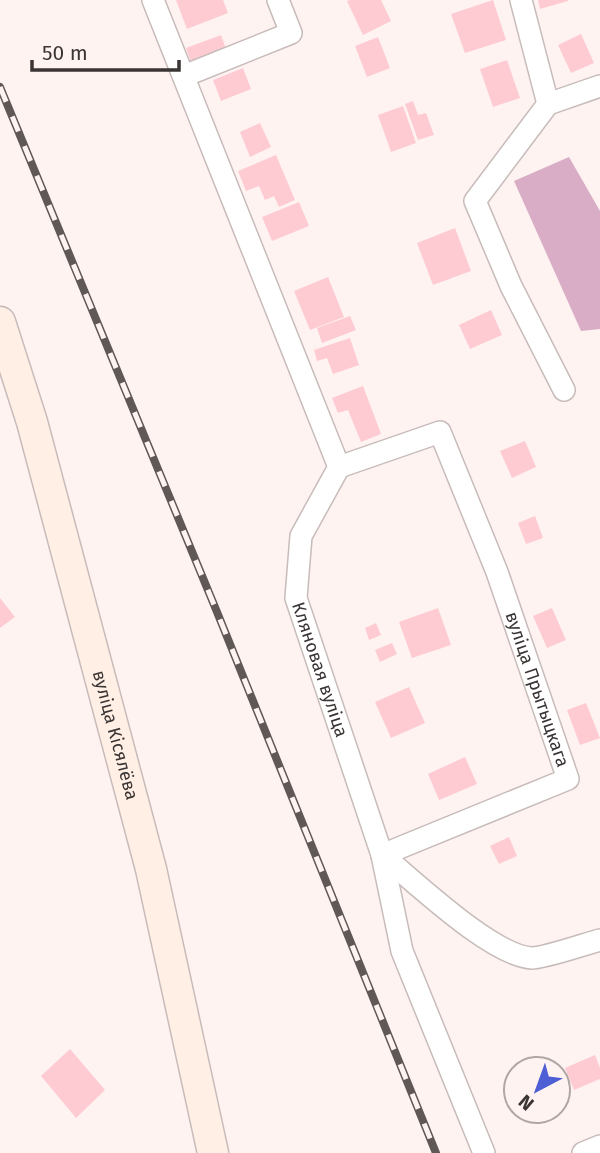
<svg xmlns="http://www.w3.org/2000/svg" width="600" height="1153" viewBox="0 0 600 1153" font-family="'Fira Sans',sans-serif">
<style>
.water{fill:#d8adc5}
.building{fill:#fecbd3}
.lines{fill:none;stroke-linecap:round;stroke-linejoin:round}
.street-casing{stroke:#c7bcba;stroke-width:24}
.secondary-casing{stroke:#c7bcba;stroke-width:33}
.street{stroke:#fff;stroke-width:21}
.secondary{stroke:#ffefe5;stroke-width:30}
.rail-casing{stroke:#5f5857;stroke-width:8}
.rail{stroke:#fff3f1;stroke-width:5;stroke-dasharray:16;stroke-linecap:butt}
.labels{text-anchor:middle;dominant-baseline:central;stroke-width:6;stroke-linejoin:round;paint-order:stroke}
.street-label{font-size:18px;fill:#3a3534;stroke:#fff3f1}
</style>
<rect width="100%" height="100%" fill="#fff3f1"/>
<path class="water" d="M569,157L600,211V329L581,331L514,181Z"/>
<g class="building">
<path d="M176,0H223L228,13L187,29Z"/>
<path d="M350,0H381L391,21L363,35L347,1Z"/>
<path d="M493,0L506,40L465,53L451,14Z"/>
<path d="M538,0H568V1L540,9Z"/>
<path d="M581,34L594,63L571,73L558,45Z"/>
<path d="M221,35L226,49L191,62L186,48Z"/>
<path d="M378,37L390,68L367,77L355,46Z"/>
<path d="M507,60L520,98L493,107L480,69Z"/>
<path d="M243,68L251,89L221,101L213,80Z"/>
<path d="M413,101L418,115L426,113L434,135L418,140L405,104Z"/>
<path d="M403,106L416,143L391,152L378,115Z"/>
<path d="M260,123L271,147L250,157L240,132Z"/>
<path d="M276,155L295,200L279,207L274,196L265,200L259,186L246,191L238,171Z"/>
<path d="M299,202L309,226L272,241L262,217Z"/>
<path d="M455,228L471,271L433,285L417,243Z"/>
<path d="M328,277L344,317L310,330L294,291Z"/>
<path d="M491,310L502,335L470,349L459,325Z"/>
<path d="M350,316L356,330L322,343L317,328Z"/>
<path d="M350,338L359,365L333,374L327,358L317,361L314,350Z"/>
<path d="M363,386L381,434L361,442L348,410L338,413L332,398Z"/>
<path d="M525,441L536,467L512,478L500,451Z"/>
<path d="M535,516L543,538L526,544L518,523Z"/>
<path d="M0,598L15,617L0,628Z"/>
<path d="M438,608L451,645L412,658L399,622Z"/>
<path d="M552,608L566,640L547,648L533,616Z"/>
<path d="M376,623L381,635L369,640L365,628Z"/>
<path d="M392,643L397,654L380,662L375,650Z"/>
<path d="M409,687L425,723L391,738L375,702Z"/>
<path d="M586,703L600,738L580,745L567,710Z"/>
<path d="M465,757L477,784L439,800L428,774Z"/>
<path d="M509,837L517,856L499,864L490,846Z"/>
<path d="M70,1049L105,1090L76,1118L41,1076Z"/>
<path d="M595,1055L600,1068V1079L574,1090L565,1068Z"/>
</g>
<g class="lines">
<defs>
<g id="street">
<path id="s1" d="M153,0L339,467L301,536L296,598L382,855L402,951L484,1153"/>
<path d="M521,0L548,104"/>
<path d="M184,76L291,33L278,0"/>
<path d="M564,390L511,286L475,201L548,104L600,86"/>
<path id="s2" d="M339,467L440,432L497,572L568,779L382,855"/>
<path d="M382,855C415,882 492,956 532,958C545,958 585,944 600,940"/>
<path d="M583,1153L600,1146"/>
</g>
<g id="secondary">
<path id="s3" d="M0,322L32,422L151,869L213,1153"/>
</g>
</defs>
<use href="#street" class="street-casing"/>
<use href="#secondary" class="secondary-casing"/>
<use href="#street" class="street"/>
<use href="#secondary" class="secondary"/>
<defs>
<path id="rail" d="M0,87L217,612L436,1153"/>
</defs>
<use href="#rail" class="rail-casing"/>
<use href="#rail" class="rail"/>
</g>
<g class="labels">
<g class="street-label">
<text stroke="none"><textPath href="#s1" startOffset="719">Кляновая вуліца</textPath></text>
<text stroke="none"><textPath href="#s2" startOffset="382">вуліца Прытыцкага</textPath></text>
<text stroke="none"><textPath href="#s3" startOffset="429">вуліца Кісялёва</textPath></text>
</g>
</g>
<g transform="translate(537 1090) rotate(221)"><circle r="33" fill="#fff3f1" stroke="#b0a7a5" stroke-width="2"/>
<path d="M0-5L12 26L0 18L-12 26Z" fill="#4e5fd5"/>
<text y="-10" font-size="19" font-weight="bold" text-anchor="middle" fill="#3a3534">N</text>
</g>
<path d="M32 60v10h147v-10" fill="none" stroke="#3a3534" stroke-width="3.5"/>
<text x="42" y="60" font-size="21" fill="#3a3534" stroke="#fff3f1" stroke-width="5" paint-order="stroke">50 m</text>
</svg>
